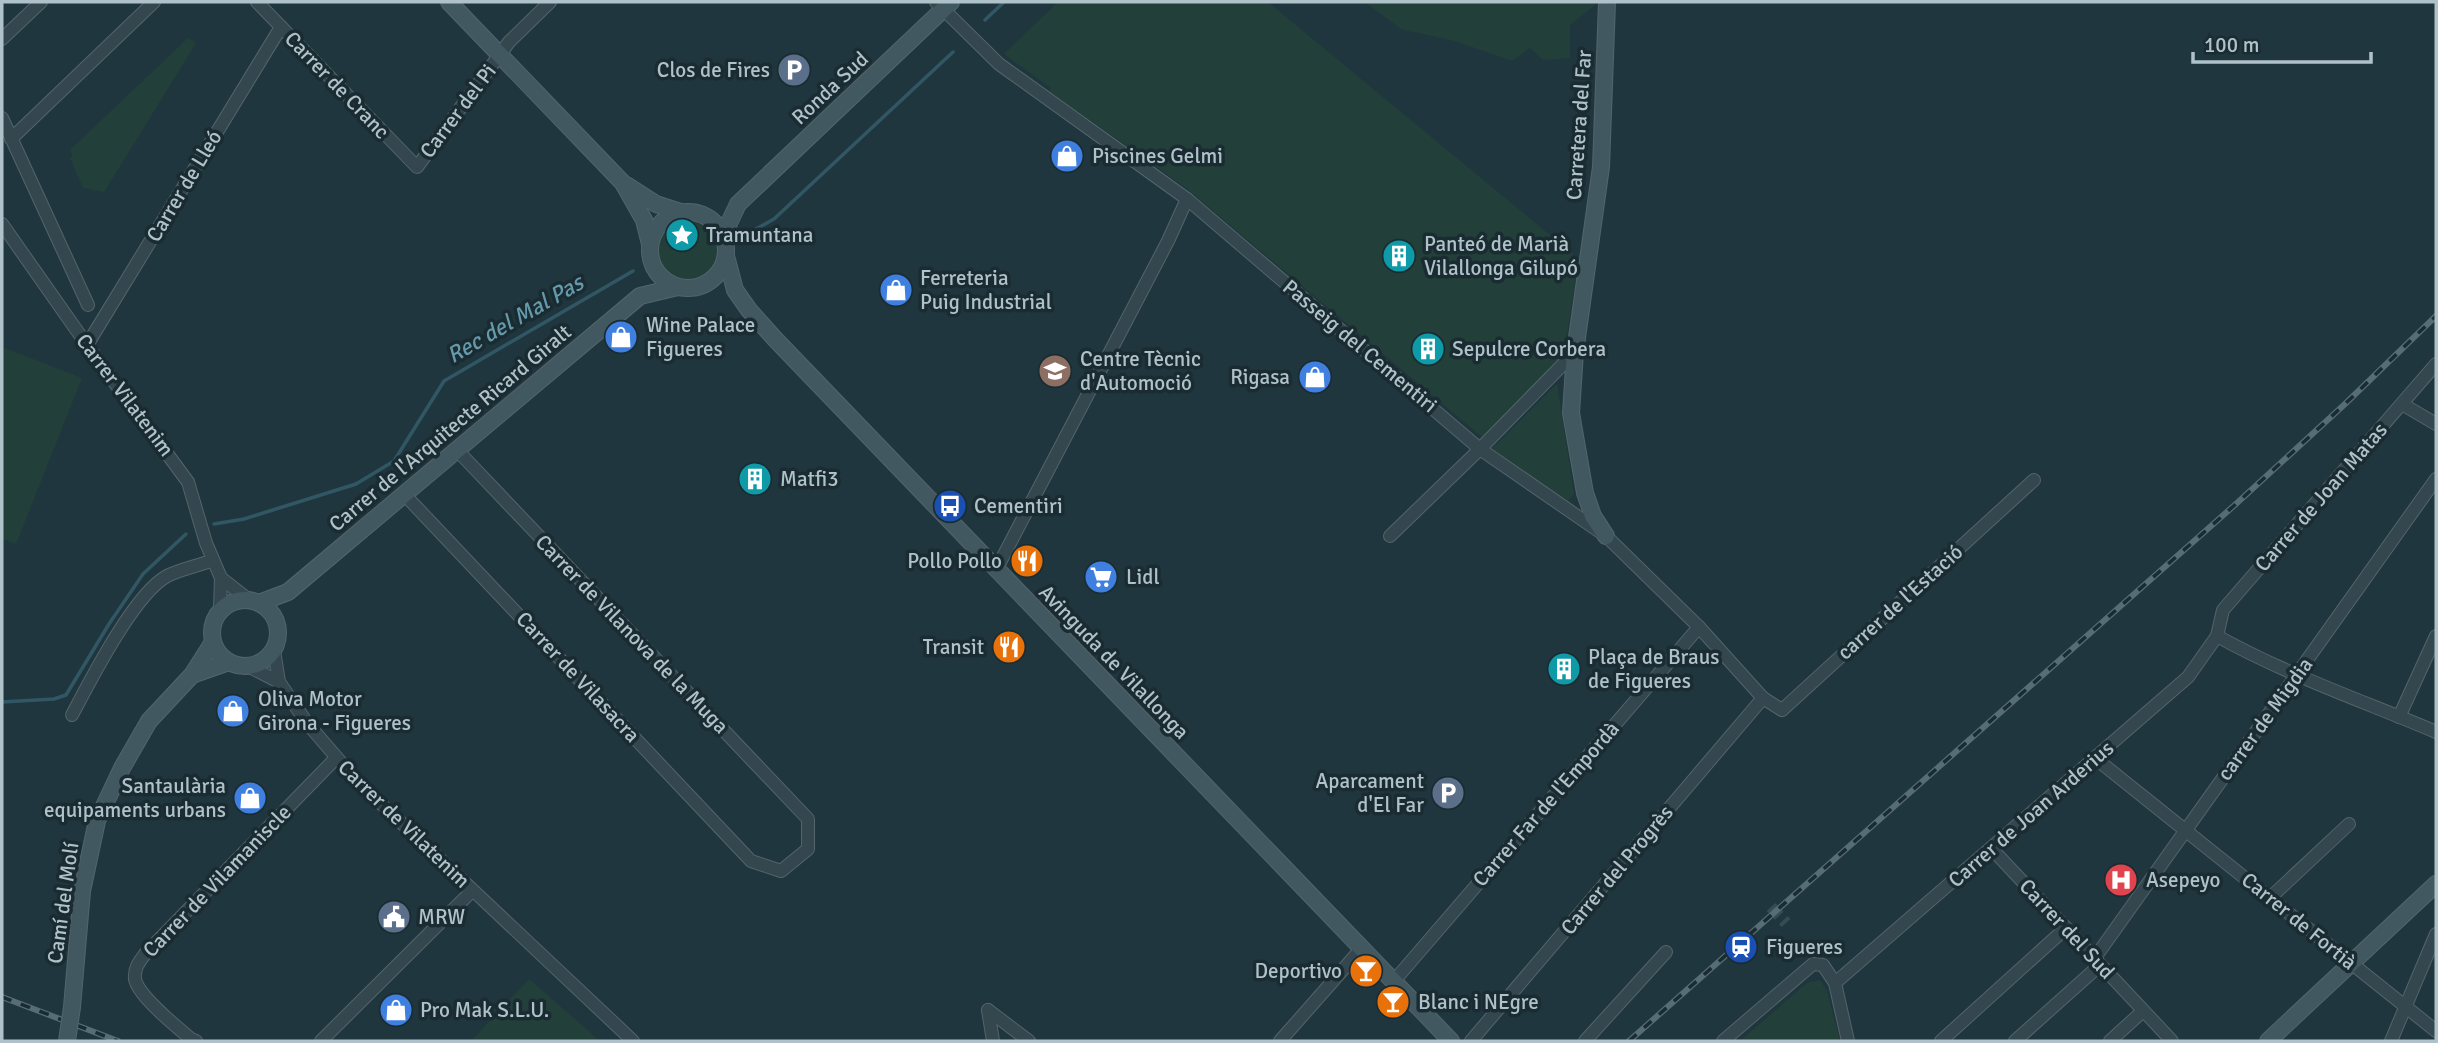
<svg xmlns="http://www.w3.org/2000/svg" width="2438" height="1043" viewBox="0 0 2438 1043" font-family="Signika,sans-serif">
<style>
.green{fill:#223f39}
.lines{fill:none;stroke-linecap:round;stroke-linejoin:round}
.stream{stroke:#315764;stroke-width:3.5}
.street-tunnel{stroke:#364b53;stroke-width:12;stroke-dasharray:12 6;stroke-linecap:butt}
.street-casing{stroke:#53656b;stroke-width:14}
.secondary-casing{stroke:#53656b;stroke-width:18}
.street{stroke:#35474e;stroke-width:12}
.secondary{stroke:#425861;stroke-width:16}
.rail-casing{stroke:#566d75;stroke-width:6}
.rail{stroke:#1a2c32;stroke-width:3.5;stroke-dasharray:10;stroke-linecap:butt}
.secondary-bridge-casing{stroke:#53656b;stroke-width:18;stroke-linecap:butt}
.secondary-bridge{stroke:#425861;stroke-width:16}
.labels{text-anchor:middle;dominant-baseline:central;stroke-width:7;stroke-linejoin:round;paint-order:stroke}
.poi-label{font-size:21px;fill:#b0c2c9;stroke:#1a2c32;text-anchor:start}
.street-label{font-size:21px;fill:#b0c2c9;stroke:#1a2c32}
.water-label{font-size:23px;font-style:italic;fill:#659aac;stroke:#1a2c32}
</style>
<rect width="100%" height="100%" fill="#20363e"/>
<g class="green">
<path d="M1058,2H1268L1579,259L1564,353L1483,438L1186,188L1049,91L1051,88L1004,54Z"/>
<path d="M1365,2H1595V5L1570,25V58L1543,60L1530,48L1512,61L1455,41L1401,29Z"/>
<path d="M188,38L196,43L104,192L83,188L70,158L73,156L70,150Z"/>
<circle cx="688" cy="250" r="30"/>
<path d="M2,347L82,378L16,544L2,539Z"/>
<path d="M1557,384L1574,494L1566,503L1492,449Z"/>
<path d="M529,979L600,1041H471Z"/>
<path d="M1820,980L1827,991L1840,1041H1740L1807,983Z"/>
</g>
<g class="lines">
<g class="stream">
<path d="M985,20L1004,2"/>
<path d="M749,233L774,219L953,52"/>
<path d="M214,524L244,519L356,484L394,461L444,381L633,271"/>
<path d="M2,702L54,699L66,695L109,624L143,574L186,534"/>
</g>
<path class="street-tunnel" d="M1771,907L1786,923"/>
<defs>
<g id="street">
<path d="M257,2L417,167L509,42L550,2"/>
<path d="M936,2L999,64L1187,199L1480,449L1606,536L1699,627L1763,698L1782,710L2034,480"/>
<path d="M2,39L41,2"/>
<path d="M2,118L88,305"/>
<path d="M11,139L154,2"/>
<path d="M2,224L87,345L188,482L206,543L221,578L249,600"/>
<path d="M87,345L281,27"/>
<path d="M2402,404L2436,424"/>
<path d="M404,494L751,861L781,871L808,849V819L456,449"/>
<path d="M1390,536L1480,449L1575,352"/>
<path d="M996,570L1168,241L1187,199"/>
<path d="M220,610L221,578"/>
<path d="M2217,636C2287,675 2363,701 2436,732"/>
<path d="M274,650L279,682L307,723L357,781L633,1041"/>
<path d="M248,666L279,682"/>
<path d="M72,715C90,681 134,594 167,576C180,569 198,566 213,560"/>
<path d="M2399,717L2436,636"/>
<path d="M2095,758L2436,1031"/>
<path d="M1991,848L2172,1041"/>
<path d="M2271,897L2349,824"/>
<path d="M2094,959L2436,479"/>
<path d="M1394,981L1699,627"/>
<path d="M1835,983L2188,677L2217,636L2223,610L2436,364"/>
<path d="M988,1010L1029,1041"/>
<path d="M988,1010L993,1041"/>
<path d="M196,1041L191,1039C177,1027 138,996 135,979C134,968 139,962 145,954L336,758"/>
<path d="M321,1041L472,891"/>
<path d="M1280,1041L1362,948"/>
<path d="M1471,1041L1763,698"/>
<path d="M1585,1041L1666,952"/>
<path d="M1723,1041L1813,964L1823,965L1835,983L1848,1041"/>
<path d="M1941,1041L2066,928"/>
<path d="M2015,1041L2100,965"/>
<path d="M2110,1041L2143,1011"/>
<path d="M2391,1041L2436,934"/>
</g>
<g id="secondary">
<path d="M449,2L623,183L644,220L650,244"/>
<path d="M628,186L656,204L681,212"/>
<circle cx="688" cy="250" r="38"/>
<path d="M725,239L729,223L738,204L951,2"/>
<path d="M726,256L735,290L749,310L775,339L1451,1041"/>
<path d="M1606,536L1593,516L1585,493L1571,413L1575,352L1601,167L1607,2"/>
<circle cx="245" cy="633" r="33"/>
<path d="M259,603L288,592L640,296L678,287"/>
<path d="M192,675L229,662"/>
<path d="M72,1007L82,891L97,821L122,768L149,721L192,675L213,642"/>
<path d="M2268,1041L2436,884"/>
</g>
</defs>
<use href="#street" class="street-casing"/>
<use href="#secondary" class="secondary-casing"/>
<use href="#street" class="street"/>
<use href="#secondary" class="secondary"/>
<defs>
<g id="rail">
<path d="M2,997L118,1041"/>
<path d="M1629,1041L2237,503L2345,404L2436,316"/>
</g>
</defs>
<use href="#rail" class="rail-casing"/>
<use href="#rail" class="rail"/>
<defs>
<path id="secondary-bridge" d="M67,1041L72,1007"/>
</defs>
<use href="#secondary-bridge" class="secondary-bridge-casing"/>
<use href="#secondary-bridge" class="secondary-bridge"/>
</g>
<defs>
<symbol id="parking-disc" viewBox="-11 -11 22 22"><circle r="9.5" fill="#5c6f8a" stroke="#1a2c32"/><path d="M-3.5-5.5H1a3.5 3.5 0 0 1 0 7H-1V5.5H-3.5ZM-1-3.4V-.6H.8a1.4 1.4 0 0 0 0-2.8Z" fill="#fff"/></symbol>
<symbol id="shop-disc" viewBox="-11 -11 22 22"><circle r="9.5" fill="#3f7fe0" stroke="#1a2c32"/><path d="M-5-2.5h2.3a2.7 3.5 0 0 1 5.4 0H5L5.5 6h-11ZM-1.5-2.5h3a1.5 2.3 0 0 0-3 0Z" fill="#fff"/></symbol>
<symbol id="sight-disc" viewBox="-11 -11 22 22"><circle r="9.5" fill="#0f9aa8" stroke="#1a2c32"/><path d="M0-6L1.8-2.2L6-1.7L2.9 1.2L3.7 5.4L0 3.3L-3.7 5.4L-2.9 1.2L-6-1.7L-1.8-2.2Z" fill="#fff"/></symbol>
<symbol id="building-disc" viewBox="-11 -11 22 22"><circle r="9.5" fill="#0f9aa8" stroke="#1a2c32"/><path d="M-4-6H4V6H1V3H-1V6H-4ZM-2.5-4.3h1.7v1.8h-1.7ZM.8-4.3h1.7v1.8H.8ZM-2.5-1h1.7V.8h-1.7ZM.8-1h1.7V.8H.8Z" fill="#fff"/></symbol>
<symbol id="school-disc" viewBox="-11 -11 22 22"><circle r="9.5" fill="#8d6e63" stroke="#1a2c32"/><path d="M0-5L7-2L0 1L-7-2ZM-4 1L0 2.5L4 1V4Q0 6-4 4Z" fill="#fff"/></symbol>
<symbol id="bus-disc" viewBox="-11 -11 22 22"><circle r="9.5" fill="#1a4fb4" stroke="#1a2c32"/><path d="M-5-6H5V4H4V6H2V4H-2V6H-4V4H-5ZM-3.5-4V0h7V-4ZM-3.5 1.2v1.5H-2V1.2ZM2 1.2v1.5H3.5V1.2Z" fill="#fff"/></symbol>
<symbol id="restaurant-disc" viewBox="-11 -11 22 22"><circle r="9.5" fill="#e8710a" stroke="#1a2c32"/><path d="M-5-6h1v4h1v-4h1v4h1v-4h1v5L-1.5 .5V6h-2V.5L-5-1ZM5-6V6H3V1.5H1.5Q1.5-4 5-6Z" fill="#fff"/></symbol>
<symbol id="supermarket-disc" viewBox="-11 -11 22 22"><circle r="9.5" fill="#3f7fe0" stroke="#1a2c32"/><path d="M-6-5.5h2.5l.6 2H6L4.5 2H-2.5L-4.4-4H-6ZM-1.5 3.2a1.3 1.3 0 1 0 .1 0ZM3 3.2a1.3 1.3 0 1 0 .1 0Z" fill="#fff"/></symbol>
<symbol id="hospital-disc" viewBox="-11 -11 22 22"><circle r="9.5" fill="#e0444e" stroke="#1a2c32"/><path d="M-5-5h3v3.5h4V-5h3V5h-3V1.5h-4V5h-3Z" fill="#fff"/></symbol>
<symbol id="civic-disc" viewBox="-11 -11 22 22"><circle r="9.5" fill="#5c6f8a" stroke="#1a2c32"/><path d="M-.6-6.5H3V-4.5H.6V-3L4-1V1h2V6H-6V1h2V-1L-.6-3ZM-1.2 2.5V6h2.4V2.5Z" fill="#fff"/></symbol>
<symbol id="station-disc" viewBox="-11 -11 22 22"><circle r="9.5" fill="#1a4fb4" stroke="#1a2c32"/><path d="M-3-6H3Q5-6 5-4V2Q5 4 3 4L4.5 6H3L1.5 4h-3L-3 6H-4.5L-3 4Q-5 4-5 2V-4Q-5-6-3-6ZM-3.5-4v3h7v-3ZM-3.5 1v1.5H-2V1ZM2 1v1.5H3.5V1Z" fill="#fff"/></symbol>
<symbol id="bar-disc" viewBox="-11 -11 22 22"><circle r="9.5" fill="#e8710a" stroke="#1a2c32"/><path d="M-6-5H6L.8 .8V4.5H3.5V6h-7V4.5H-.8V.8Z" fill="#fff"/></symbol>
</defs>
<g fill-rule="evenodd">
<use href="#parking-disc" x="775" y="51" width="38" height="38"/>
<use href="#shop-disc" x="1048" y="137" width="38" height="38"/>
<use href="#sight-disc" x="663" y="216" width="38" height="38"/>
<use href="#building-disc" x="1380" y="237" width="38" height="38"/>
<use href="#shop-disc" x="877" y="271" width="38" height="38"/>
<use href="#shop-disc" x="602" y="318" width="38" height="38"/>
<use href="#building-disc" x="1409" y="330" width="38" height="38"/>
<use href="#school-disc" x="1036" y="352" width="38" height="38"/>
<use href="#shop-disc" x="1296" y="358" width="38" height="38"/>
<use href="#building-disc" x="736" y="460" width="38" height="38"/>
<use href="#bus-disc" x="931" y="487" width="38" height="38"/>
<use href="#restaurant-disc" x="1008" y="542" width="38" height="38"/>
<use href="#supermarket-disc" x="1082" y="558" width="38" height="38"/>
<use href="#restaurant-disc" x="990" y="628" width="38" height="38"/>
<use href="#building-disc" x="1545" y="650" width="38" height="38"/>
<use href="#shop-disc" x="214" y="692" width="38" height="38"/>
<use href="#parking-disc" x="1429" y="774" width="38" height="38"/>
<use href="#shop-disc" x="231" y="779" width="38" height="38"/>
<use href="#hospital-disc" x="2102" y="861" width="38" height="38"/>
<use href="#civic-disc" x="375" y="898" width="38" height="38"/>
<use href="#station-disc" x="1722" y="928" width="38" height="38"/>
<use href="#bar-disc" x="1347" y="952" width="38" height="38"/>
<use href="#bar-disc" x="1374" y="983" width="38" height="38"/>
<use href="#shop-disc" x="377" y="991" width="38" height="38"/>
</g>
<g class="labels">
<g class="poi-label">
<text x="770" y="70" text-anchor="end">Clos de Fires</text>
<text x="1092" y="156">Piscines Gelmi</text>
<text x="706" y="235">Tramuntana</text>
<text x="1424" y="244">Panteó de Marià<tspan x="1424" dy="24">Vilallonga Gilupó</tspan></text>
<text x="920" y="278">Ferreteria<tspan x="920" dy="24">Puig Industrial</tspan></text>
<text x="646" y="325">Wine Palace<tspan x="646" dy="24">Figueres</tspan></text>
<text x="1452" y="349">Sepulcre Corbera</text>
<text x="1080" y="359">Centre Tècnic<tspan x="1080" dy="24">d'Automoció</tspan></text>
<text x="1290" y="377" text-anchor="end">Rigasa</text>
<text x="780" y="479">Matfi3</text>
<text x="974" y="506">Cementiri</text>
<text x="1002" y="561" text-anchor="end">Pollo Pollo</text>
<text x="1126" y="577">Lidl</text>
<text x="984" y="647" text-anchor="end">Transit</text>
<text x="1588" y="657">Plaça de Braus<tspan x="1588" dy="24">de Figueres</tspan></text>
<text x="258" y="699">Oliva Motor<tspan x="258" dy="24">Girona - Figueres</tspan></text>
<text x="1424" y="781" text-anchor="end">Aparcament<tspan x="1424" dy="24">d'El Far</tspan></text>
<text x="226" y="786" text-anchor="end">Santaulària<tspan x="226" dy="24">equipaments urbans</tspan></text>
<text x="2146" y="880">Asepeyo</text>
<text x="418" y="917">MRW</text>
<text x="1766" y="947">Figueres</text>
<text x="1342" y="971" text-anchor="end">Deportivo</text>
<text x="1418" y="1002">Blanc i NEgre</text>
<text x="420" y="1010">Pro Mak S.L.U.</text>
</g>
<g class="street-label">
<text transform="translate(337 85) rotate(46)">Carrer de Cranc</text>
<text transform="translate(830 88) rotate(-43)">Ronda Sud</text>
<text transform="translate(458 111) rotate(-53)">Carrer del Pi</text>
<text transform="translate(1579 125) rotate(-86)">Carretera del Far</text>
<text transform="translate(184 186) rotate(-59)">Carrer de Lleó</text>
<text transform="translate(1360 346) rotate(40)">Passeig del Cementiri</text>
<text transform="translate(125 395) rotate(53)">Carrer Vilatenim</text>
<text transform="translate(450 428) rotate(-40)">Carrer de l'Arquitecte Ricard Giralt</text>
<text transform="translate(2321 497) rotate(-49)">Carrer de Joan Matas</text>
<text transform="translate(1900 602) rotate(-42)">carrer de l'Estació</text>
<text transform="translate(632 634) rotate(46)">Carrer de Vilanova de la Muga</text>
<text transform="translate(1114 662) rotate(46)">Avinguda de Vilallonga</text>
<text transform="translate(578 677) rotate(47)">Carrer de Vilasacra</text>
<text transform="translate(2265 719) rotate(-54)">carrer de Migdia</text>
<text transform="translate(1546 804) rotate(-49)">Carrer Far de l'Empordà</text>
<text transform="translate(2031 814) rotate(-41)">Carrer de Joan Arderius</text>
<text transform="translate(404 824) rotate(44)">Carrer de Vilatenim</text>
<text transform="translate(1617 870) rotate(-50)">Carrer del Progrès</text>
<text transform="translate(217 881) rotate(-46)">Carrer de Vilamaniscle</text>
<text transform="translate(63 903) rotate(-82)">Camí del Molí</text>
<text transform="translate(2299 921) rotate(39)">Carrer de Fortià</text>
<text transform="translate(2067 929) rotate(47)">Carrer del Sud</text>
</g>
<g class="water-label">
<text transform="translate(515 319) rotate(-30)">Rec del Mal Pas</text>
</g>
</g>
<rect width="2438" height="1043" fill="none" stroke="#b0c2c9" stroke-width="7"/>
<path d="M2193 52v10h178v-10" fill="none" stroke="#b0c2c9" stroke-width="3.5"/>
<text x="2204" y="52" font-size="21" fill="#b0c2c9" stroke="#1a2c32" stroke-width="5" paint-order="stroke">100 m</text>
</svg>
